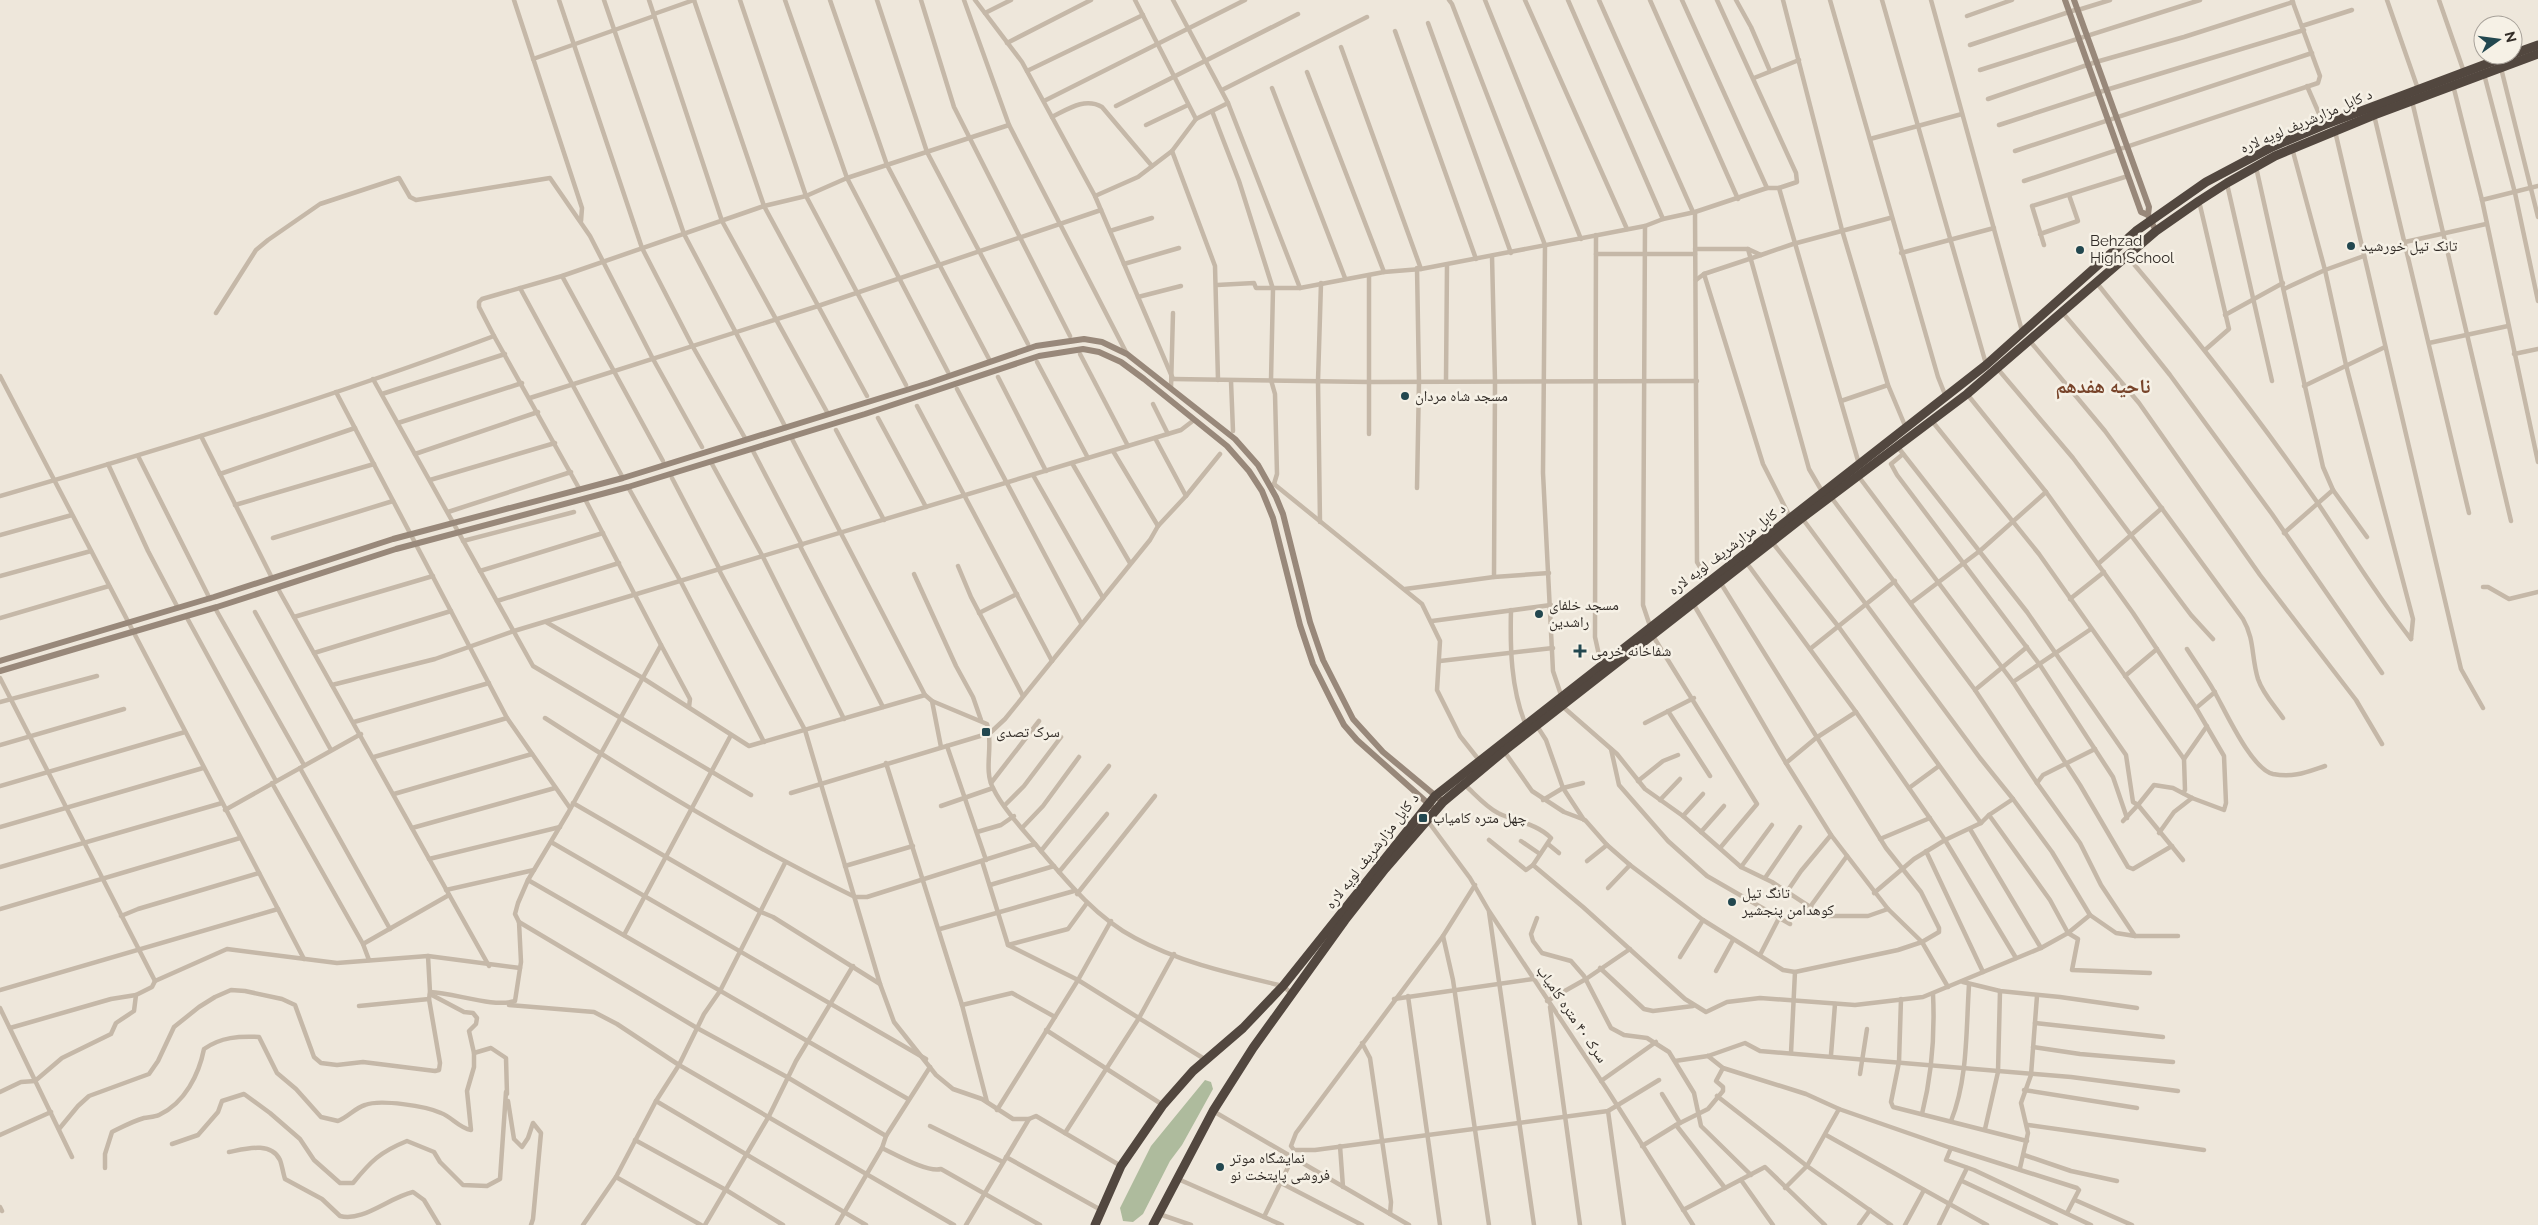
<svg xmlns="http://www.w3.org/2000/svg" width="2538" height="1225" viewBox="0 0 2538 1225" font-family="Raleway,'Noto Naskh Arabic',sans-serif">
<style>
.green{fill:#aebb9d}
.lines{fill:none;stroke-linecap:round;stroke-linejoin:round}
.street{stroke:#c5b8a8;stroke-width:4.5}
.secondary{stroke:#98887a;stroke-width:6}
.highway{stroke:#52473f;stroke-width:9}
.poi-dot{fill:#22474f;stroke:#f6f1e6;stroke-width:2}
.labels{text-anchor:middle;dominant-baseline:central;stroke-width:5;stroke-linejoin:round;paint-order:stroke}
.street-label{font-size:15px;fill:#322c27;stroke:#f6f1e6}
.poi-label{font-size:15px;fill:#322c27;stroke:#f6f1e6;text-anchor:start}
.district-label{font-size:20px;font-weight:bold;fill:#78442a;stroke:#f6f1e6}
</style>
<rect width="100%" height="100%" fill="#eee7db"/>
<path class="green" d="M1205,1080L1211,1082L1213,1089L1182,1145L1170,1161L1143,1214L1133,1222L1123,1221L1120,1208L1151,1146Z"/>
<g class="lines">
<g class="street">
<path d="M514,0L582,208L581,221"/>
<path d="M559,0L642,248L693,347L745,438"/>
<path d="M604,0L684,234L786,428"/>
<path d="M649,0L722,221L827,412"/>
<path d="M694,0L764,206L867,396"/>
<path d="M740,0L806,196L906,385"/>
<path d="M785,0L847,178L948,372"/>
<path d="M830,0L887,165L989,359"/>
<path d="M877,0L927,152L1028,344"/>
<path d="M921,0L954,107L1070,336"/>
<path d="M964,0L1009,125L1127,354"/>
<path d="M975,0L1022,62L1095,196L1173,379"/>
<path d="M1135,0L1196,119"/>
<path d="M1173,0L1228,103L1300,288"/>
<path d="M1449,0L1452,4L1545,245L1543,473L1553,671L1561,695"/>
<path d="M1485,0L1581,239"/>
<path d="M1525,0L1627,229"/>
<path d="M1568,0L1663,219"/>
<path d="M1599,0L1693,212"/>
<path d="M1650,0L1738,199"/>
<path d="M1682,0L1767,188"/>
<path d="M1717,0L1796,173L1797,182L1779,188"/>
<path d="M1736,0L1751,27L1770,71"/>
<path d="M1783,0L1842,230L1888,385L1906,428"/>
<path d="M1830,0L1938,377L1946,397"/>
<path d="M1882,0L1986,364"/>
<path d="M1931,0L2022,331"/>
<path d="M2387,0L2418,89"/>
<path d="M2439,0L2464,72"/>
<path d="M2078,10L2110,0"/>
<path d="M985,13L1011,0"/>
<path d="M654,14L694,0"/>
<path d="M1967,16L2012,0"/>
<path d="M1428,23L1511,253"/>
<path d="M2302,26L2352,10"/>
<path d="M1395,31L1476,259"/>
<path d="M1007,43L1091,0"/>
<path d="M1970,45L2078,9"/>
<path d="M1341,47L1421,269"/>
<path d="M533,59L654,16"/>
<path d="M2501,68L2538,217"/>
<path d="M1980,70L2200,0"/>
<path d="M1027,71L1143,15"/>
<path d="M1307,72L1384,272"/>
<path d="M2484,74L2515,193L2538,301"/>
<path d="M1754,78L1799,60"/>
<path d="M2453,85L2482,200L2538,462"/>
<path d="M2307,86L2324,125"/>
<path d="M1272,88L1345,278"/>
<path d="M1222,90L1367,17"/>
<path d="M1988,99L2096,62L2184,37L2293,2"/>
<path d="M1044,101L1245,0"/>
<path d="M2412,101L2511,521"/>
<path d="M1116,106L1298,14"/>
<path d="M1212,111L1239,181L1273,289L1271,380L1275,394L1277,474L1274,484"/>
<path d="M2374,115L2469,513"/>
<path d="M1052,117C1068,109 1085,97 1102,107L1152,166"/>
<path d="M1146,125L1188,105"/>
<path d="M1999,125L2106,90L2304,30"/>
<path d="M2335,131L2461,669L2483,708"/>
<path d="M1870,139L1962,114"/>
<path d="M2292,148L2325,270L2346,365L2413,619L2411,639"/>
<path d="M1172,151L1215,266L1218,380"/>
<path d="M2015,151L2312,53"/>
<path d="M2256,167L2323,467L2333,490L2367,537"/>
<path d="M2024,181L2318,83L2320,76L2292,0"/>
<path d="M2227,184L2272,381"/>
<path d="M1095,196L1138,177L1172,151L1196,119L1228,103"/>
<path d="M2482,200L2538,186"/>
<path d="M2199,201L2229,329L2205,350"/>
<path d="M1695,212L1697,562L1708,580"/>
<path d="M1645,226L1643,605L1650,626"/>
<path d="M1110,231L1152,218"/>
<path d="M2040,234L2078,221L2069,195"/>
<path d="M1596,235L1595,637L1601,664"/>
<path d="M2405,242L2486,224"/>
<path d="M2044,245L2032,206L2128,176"/>
<path d="M1695,249H1748L1761,255L1793,244L1890,218"/>
<path d="M1748,249L1809,469L1823,493"/>
<path d="M1901,253L1994,228"/>
<path d="M1596,254H1695"/>
<path d="M1492,256L1495,381L1494,577"/>
<path d="M2127,256C2194,335 2258,417 2317,502C2348,548 2376,595 2411,639"/>
<path d="M1124,264L1179,248"/>
<path d="M1417,268L1419,381L1417,488"/>
<path d="M1704,274L1761,255"/>
<path d="M562,276L663,461"/>
<path d="M1696,280L1704,274L1763,464L1790,517"/>
<path d="M2096,282L2170,375L2272,514L2382,673"/>
<path d="M1217,285L1254,283L1256,288H1300L1384,272L1421,269L1645,226L1663,219L1695,212L1767,188H1779L1859,464"/>
<path d="M520,288L623,478"/>
<path d="M2284,289L2325,270L2364,256"/>
<path d="M1138,297L1181,286"/>
<path d="M2062,312L2139,403L2260,575L2356,700L2382,744"/>
<path d="M216,313L256,250L268,240L320,204L399,178L410,197L416,200L550,178L590,236L653,359L702,447"/>
<path d="M2225,315L2283,283"/>
<path d="M494,336L479,307V302L482,299L562,276L764,206L806,196L847,178L1009,125"/>
<path d="M2029,340L2105,431L2243,619C2255,640 2251,656 2258,679C2263,694 2274,705 2283,718"/>
<path d="M2429,343L2508,326"/>
<path d="M1080,354L1128,446"/>
<path d="M2514,354L2538,349"/>
<path d="M1037,362L1088,458"/>
<path d="M1997,368L2073,458L2191,615L2213,639"/>
<path d="M0,376L304,959"/>
<path d="M998,377L1046,471"/>
<path d="M373,379L533,666L751,795"/>
<path d="M1173,379L1369,382L1697,381"/>
<path d="M1446,380L1447,265"/>
<path d="M1231,381L1233,431"/>
<path d="M2304,386L2385,347"/>
<path d="M1171,388L1173,313"/>
<path d="M957,389L1081,623"/>
<path d="M336,392L507,718L570,808"/>
<path d="M382,394L505,354"/>
<path d="M530,398L818,306L1101,210"/>
<path d="M1841,401L1888,385"/>
<path d="M1153,404L1168,434"/>
<path d="M917,406L1052,661"/>
<path d="M878,418L926,507"/>
<path d="M1932,421L2039,554L2184,759L2185,790L2183,793"/>
<path d="M398,423L522,383"/>
<path d="M836,430L884,520"/>
<path d="M1369,434V276"/>
<path d="M201,436L272,578"/>
<path d="M791,437L925,695L932,701L987,724C994,744 983,769 993,788C1003,809 1026,833 1041,851C1068,883 1097,918 1135,938C1181,963 1233,974 1283,986L1291,993"/>
<path d="M1155,438L1186,496"/>
<path d="M1897,446L2027,612L2126,755L2133,802L2138,805L2154,785L2173,788L2192,798L2224,810L2226,803L2224,756L2196,708L2133,613L2046,492L1967,394"/>
<path d="M753,451L802,545"/>
<path d="M1113,451L1158,526"/>
<path d="M415,454L538,412"/>
<path d="M1903,454L1891,464L1897,475L2040,665L2113,777L2127,818"/>
<path d="M138,456L210,599"/>
<path d="M1072,463L1130,563"/>
<path d="M108,464L148,551L178,608"/>
<path d="M712,464L763,557L844,719"/>
<path d="M220,474L355,428"/>
<path d="M1033,475L1103,598"/>
<path d="M1859,477L2013,682L2080,785L2128,867L2133,869L2172,846"/>
<path d="M672,478L720,570"/>
<path d="M430,480L555,443"/>
<path d="M1272,485L1274,484L1422,604L1440,641L1437,690L1460,736L1479,760"/>
<path d="M628,487L681,582L764,742"/>
<path d="M0,496C166,448 332,397 494,336L580,490"/>
<path d="M1831,497L1975,690L2037,783L2080,843L2101,885L2135,936"/>
<path d="M235,505L374,464"/>
<path d="M448,512L571,472"/>
<path d="M1802,518L1980,758L2013,799L2052,852L2090,915L2116,933L2135,936H2178"/>
<path d="M1320,522L1318,381L1321,283"/>
<path d="M2284,533L2333,490"/>
<path d="M0,535L72,515"/>
<path d="M273,538L393,501"/>
<path d="M463,541L574,512"/>
<path d="M1772,542L1838,626L1981,823"/>
<path d="M800,546L883,707"/>
<path d="M1746,562L1856,712L1945,840L2016,958"/>
<path d="M2098,564L2162,508"/>
<path d="M958,566L971,597L1023,696"/>
<path d="M719,570L805,730L880,984L894,1022L936,1075L953,1089L982,1099L1013,1119H1029L1036,1116L1121,1166"/>
<path d="M480,571L603,533"/>
<path d="M914,574L956,666L973,697L981,720"/>
<path d="M0,576L91,551"/>
<path d="M277,587L489,966"/>
<path d="M2483,587H2488L2509,599L2538,592"/>
<path d="M1405,589L1494,577L1549,573"/>
<path d="M2070,599L2104,572"/>
<path d="M497,601L619,563"/>
<path d="M1911,603L1981,550L2046,492"/>
<path d="M1694,605L1786,763L1831,835L1888,909L1922,942L1948,987"/>
<path d="M215,608L304,765"/>
<path d="M1511,610C1510,648 1511,688 1525,723"/>
<path d="M255,612L331,750"/>
<path d="M979,613L1017,594"/>
<path d="M186,616L276,781"/>
<path d="M294,617L433,576"/>
<path d="M0,618L109,586"/>
<path d="M1432,621L1551,605"/>
<path d="M546,622L641,677L749,746L925,695"/>
<path d="M1653,636L1757,804L1720,848"/>
<path d="M661,645L690,699L689,707"/>
<path d="M1810,649L1895,581"/>
<path d="M2187,649C2196,663 2206,677 2214,691C2225,710 2251,769 2273,774C2294,778 2307,772 2325,766"/>
<path d="M314,653L451,611"/>
<path d="M1440,661L1553,648"/>
<path d="M2125,676L2157,649"/>
<path d="M0,678L155,981"/>
<path d="M2013,682L2091,629"/>
<path d="M332,685L435,659L514,631L1181,430L1194,420"/>
<path d="M1975,690L2027,647"/>
<path d="M932,701L941,747"/>
<path d="M0,702L97,676"/>
<path d="M1562,706L1617,754L1645,789L1683,816L1741,867L1772,882L1824,916H1868L1888,909"/>
<path d="M2196,708L2215,692"/>
<path d="M1668,711L1710,776"/>
<path d="M545,718C646,783 748,845 855,897H867L1035,844"/>
<path d="M354,722L489,683"/>
<path d="M1645,723L1694,698"/>
<path d="M1537,726L1546,740L1563,788L1584,820"/>
<path d="M0,745L124,709"/>
<path d="M947,746L986,860"/>
<path d="M1611,749L1619,785L1668,841L1707,876L1790,924"/>
<path d="M1504,751L1532,791L1564,812L1585,820L1607,845L1630,865L1703,920L1783,970L1795,972L1898,950L1922,942L1939,932V928L1921,892L1886,848L1720,582"/>
<path d="M374,757L507,718"/>
<path d="M2184,759L2207,726"/>
<path d="M886,763L962,1005L987,1102"/>
<path d="M1786,763L1816,738L1856,712"/>
<path d="M300,768L390,929"/>
<path d="M1638,781L1663,761L1678,755"/>
<path d="M272,783L363,944L369,960"/>
<path d="M991,783L1039,721"/>
<path d="M2037,783L2043,775L2095,749"/>
<path d="M1465,785C1476,795 1485,806 1498,813C1516,822 1536,823 1551,838L1533,865L1526,870L1489,840"/>
<path d="M0,786L185,732"/>
<path d="M1909,788L1939,766"/>
<path d="M791,793L990,733L1005,719L1150,540L1158,526L1186,496L1220,454"/>
<path d="M394,794L532,754"/>
<path d="M1543,800L1563,788L1583,783"/>
<path d="M1660,800L1680,779"/>
<path d="M573,803L761,912L773,917L880,984"/>
<path d="M1005,805L1024,786L1061,737"/>
<path d="M941,806L993,788"/>
<path d="M225,810L361,734"/>
<path d="M1989,815L2050,900L2068,933L2078,939L2072,970L2150,973"/>
<path d="M1683,816L1703,794"/>
<path d="M1427,820L1470,878L1489,911L1608,1091L1693,1225"/>
<path d="M2123,821L2138,805L2183,860"/>
<path d="M0,827L203,768"/>
<path d="M412,828L555,788"/>
<path d="M1022,828L1043,806L1079,757"/>
<path d="M1970,829L2041,948"/>
<path d="M977,832L1001,825L1014,816"/>
<path d="M1701,832L1724,806"/>
<path d="M2159,833L2174,812L2192,798"/>
<path d="M1880,839L1930,818"/>
<path d="M1521,841L1540,854"/>
<path d="M551,842L926,1059"/>
<path d="M1548,844L1559,853"/>
<path d="M1041,851L1109,766"/>
<path d="M1926,851L1983,972"/>
<path d="M429,859L560,827"/>
<path d="M982,861L1008,945L1078,980L1206,1060"/>
<path d="M1587,861L1607,845"/>
<path d="M1533,865L1583,907L1685,999L1706,1012L1727,1002L1760,998L1855,1005L1923,997L2041,948L2068,933L2090,915"/>
<path d="M845,866L913,846"/>
<path d="M0,867L222,803"/>
<path d="M1741,867L1772,825"/>
<path d="M1059,872L1107,814"/>
<path d="M1765,878L1800,827"/>
<path d="M528,880L908,1099"/>
<path d="M990,885L1054,866"/>
<path d="M1475,885L1443,936L1296,1133L1291,1146L1294,1150H1315L1608,1111L1659,1080"/>
<path d="M1608,888L1630,865"/>
<path d="M446,890L534,870"/>
<path d="M1786,893L1801,871L1831,835"/>
<path d="M1874,893L1914,859L1945,840L1981,823L1989,815L2013,799"/>
<path d="M1077,894L1155,796"/>
<path d="M1810,907L1847,856"/>
<path d="M0,909L240,838"/>
<path d="M1489,912L1534,1225"/>
<path d="M121,916L138,909L259,873"/>
<path d="M1537,918L1531,934L1533,941L1542,953L1571,961L1584,976L1611,1028L1624,1035L1647,1038L1669,1052L1694,1093L1701,1126L1751,1175"/>
<path d="M519,922L697,1028L787,1077L886,1136"/>
<path d="M940,929L1074,891"/>
<path d="M624,935L731,735"/>
<path d="M1443,936L1453,980L1489,1225"/>
<path d="M363,944L449,895"/>
<path d="M1008,945L1068,929L1087,903"/>
<path d="M1760,955L1779,918"/>
<path d="M428,956L520,968"/>
<path d="M1680,957L1703,920"/>
<path d="M1600,968L1644,1009L1653,1011L1693,1006"/>
<path d="M1716,971L1733,940"/>
<path d="M1963,982L2000,991L2060,997L2137,1008"/>
<path d="M0,990L278,909"/>
<path d="M430,992C455,993 493,1008 515,1001L521,962L519,922L515,914L518,903L528,880L568,813L661,645L585,499"/>
<path d="M430,994L464,1012L473,1013L477,1018L476,1024L469,1031L474,1053L491,1048L506,1058L507,1094"/>
<path d="M1408,996L1440,1225"/>
<path d="M1394,999L1533,979"/>
<path d="M1901,999L1899,1062L1891,1102L1893,1107L2027,1141"/>
<path d="M1547,1001L1586,979L1630,949"/>
<path d="M509,1005L594,1012L617,1024L679,1065L954,1225"/>
<path d="M962,1005L1012,993L1055,1017"/>
<path d="M1550,1007L1580,1225"/>
<path d="M0,1008L72,1157"/>
<path d="M2035,1023L2163,1037"/>
<path d="M10,1028L111,999L136,995"/>
<path d="M1046,1030L1163,1105"/>
<path d="M1362,1043L1370,1058L1391,1202L1390,1214"/>
<path d="M2033,1047L2080,1054L2173,1062"/>
<path d="M1791,1053L1795,972"/>
<path d="M1831,1055L1835,1004"/>
<path d="M1708,1056L1723,1068L1806,1094L1839,1109L1951,1148L2077,1188L2079,1190L2067,1213"/>
<path d="M1675,1061L1708,1056L1745,1043L1760,1051L2071,1077L2178,1091"/>
<path d="M1860,1074L1867,1029"/>
<path d="M1601,1081L1656,1042"/>
<path d="M2024,1090L2137,1108"/>
<path d="M0,1092L21,1082L35,1081L62,1058L111,1034L116,1023L134,1011L136,995L152,987L155,981L227,949L337,963L428,956L430,992L429,999L359,1006"/>
<path d="M1662,1094L1680,1123"/>
<path d="M1717,1096L1807,1166L1891,1225"/>
<path d="M508,1101L514,1139L522,1147L528,1138L533,1123L541,1133L533,1219L531,1225"/>
<path d="M656,1101L866,1225"/>
<path d="M997,1110L1078,980L1111,921"/>
<path d="M1213,1111L1409,1225"/>
<path d="M1608,1111L1624,1225"/>
<path d="M1922,1114C1932,1074 1935,1035 1933,994"/>
<path d="M1951,1121C1968,1079 1966,1030 1969,985"/>
<path d="M1676,1125L1725,1188"/>
<path d="M2028,1125L2204,1150"/>
<path d="M930,1126L1003,1162"/>
<path d="M59,1129L78,1106L89,1096L149,1074L158,1061L174,1027L199,1007L215,997L231,990L245,991L282,999L295,1005L314,1057L321,1063L337,1065L363,1062L435,1071L439,1070L440,1063L429,999"/>
<path d="M1985,1129L1998,1072L2000,991"/>
<path d="M1065,1133L1139,1018L1174,954"/>
<path d="M0,1135L51,1112"/>
<path d="M1826,1135L1987,1225"/>
<path d="M635,1140L726,1190L783,1225"/>
<path d="M172,1144L198,1135L218,1112L222,1101L244,1094L270,1113L300,1139L314,1160L340,1183H353C371,1161 380,1152 407,1141L434,1152L440,1162L463,1185L487,1186L500,1179L506,1092"/>
<path d="M1340,1146L1343,1187"/>
<path d="M1642,1146L1676,1125L1708,1109L1723,1091V1087L1716,1081L1723,1068"/>
<path d="M882,1148C895,1154 928,1173 941,1169L1040,1225"/>
<path d="M1951,1148L1946,1160L1974,1170L2091,1225"/>
<path d="M229,1152C245,1149 271,1141 280,1160C282,1165 283,1173 285,1179L322,1199L340,1216C363,1222 388,1198 413,1192L424,1200L439,1225"/>
<path d="M2024,1155L2071,1171L2117,1181"/>
<path d="M1006,1157L1101,1210"/>
<path d="M105,1168V1154L112,1132C122,1127 133,1121 144,1118C149,1117 155,1117 159,1115C185,1103 199,1074 204,1049C221,1037 239,1036 259,1037L277,1073L296,1089L321,1117L338,1121C348,1117 355,1108 365,1105C380,1099 426,1106 441,1113C452,1117 459,1128 471,1130L467,1091L474,1067V1053"/>
<path d="M2020,1168L2028,1133L2021,1103L2031,1075L2037,996"/>
<path d="M616,1177L701,1225"/>
<path d="M1178,1179L1282,1225"/>
<path d="M1741,1180L1773,1225"/>
<path d="M1962,1181L2056,1225"/>
<path d="M1281,1183L1362,1225"/>
<path d="M1785,1188L1807,1166L1839,1109"/>
<path d="M2075,1200L2132,1225"/>
<path d="M0,1207L2,1211"/>
<path d="M1683,1210L1765,1167L1825,1225"/>
<path d="M1159,1214L1191,1225"/>
<path d="M1264,1217L1292,1159"/>
<path d="M583,1225L616,1177L656,1101L679,1065L704,1014L720,991L785,863"/>
<path d="M705,1225L769,1116L796,1061L853,966"/>
<path d="M837,1225L882,1148L886,1136L930,1067"/>
<path d="M966,1225L1029,1119"/>
<path d="M1859,1225L1870,1210"/>
<path d="M1905,1225L1924,1190"/>
<path d="M1939,1225L1967,1168"/>
</g>
<g class="secondary">
<path d="M2065,0L2141,212L2148,215L2156,231"/>
<path d="M2074,0L2149,207L2148,215"/>
<path d="M0,661L214,597L393,539L623,478L929,383L1036,346L1084,339L1102,342L1127,354L1235,439L1258,465L1276,497L1283,514L1310,622L1323,660L1353,719L1383,752L1443,802"/>
<path d="M0,671L217,607L396,549L628,487L865,414L1039,356L1083,349L1099,352L1121,362L1144,379L1227,446L1249,471L1262,491L1273,518L1300,625L1313,664L1332,702L1344,725L1357,740L1431,806"/>
</g>
<g class="highway">
<path d="M2513,54L2538,45"/>
<path d="M1095,1225L1121,1166L1163,1105L1193,1071L1243,1028L1283,986L1435,796L1986,365L2136,231L2206,182L2272,147L2324,125L2510,55"/>
<path d="M1153,1225L1213,1111L1253,1048L1345,920L1385,869L1443,802L1504,751L1802,518L1967,394L2156,231L2199,201L2227,183L2275,156L2374,115L2538,54"/>
</g>
</g>
<g class="poi-dot">
<circle cx="2351" cy="246" r="5"/>
<circle cx="2080" cy="250" r="5"/>
<circle cx="1405" cy="396" r="5"/>
<circle cx="1539" cy="614" r="5"/>
<path d="M1577.5 643.5h5v5h5v5h-5v5h-5v-5h-5v-5h5z"/>
<rect x="981" y="727" width="10" height="10" rx="2.5"/>
<rect x="1418" y="813" width="10" height="10" rx="2.5"/>
<circle cx="1732" cy="902" r="5"/>
<circle cx="1220" cy="1167" r="5"/>
</g>
<g class="labels">
<g class="street-label">
<text transform="translate(2306 121) rotate(-23)">د کابل مزارشریف لویه لاره</text>
<text transform="translate(1727 549) rotate(-37)">د کابل مزارشریف لویه لاره</text>
<text transform="translate(1372 851) rotate(-52)">د کابل مزارشریف لویه لاره</text>
<text transform="translate(1572 1014) rotate(56)">سرک ۴۰ متره کامیاب</text>
</g>
<g class="poi-label">
<text x="2090" y="241">Behzad<tspan x="2090" dy="17">High School</tspan></text>
<text x="2361" y="246">تانک تیل خورشید</text>
<text x="1415" y="396">مسجد شاه مردان</text>
<text x="1549" y="605">مسجد خلفای<tspan x="1549" dy="17">راشدین</tspan></text>
<text x="1591" y="651">شفاخانه خرمی</text>
<text x="996" y="732">سرک تصدی</text>
<text x="1433" y="818">چهل متره کامیاب</text>
<text x="1742" y="893">تانگ تیل<tspan x="1742" dy="17">کوهدامن پنجشیر</tspan></text>
<text x="1230" y="1158">نمایشگاه موتر<tspan x="1230" dy="17">فروشی پایتخت نو</tspan></text>
</g>
<g class="district-label">
<text x="2103" y="386">ناحیه هفدهم</text>
</g>
</g>
<g transform="translate(2498 40) rotate(76)"><circle r="24" fill="#f6f1e6" stroke="#a8a29a"/>
<path d="M0-4L9 19L0 12L-9 19Z" fill="#22474f"/>
<text y="-8" font-size="14" font-weight="bold" text-anchor="middle" fill="#322c27">N</text>
</g>
</svg>
